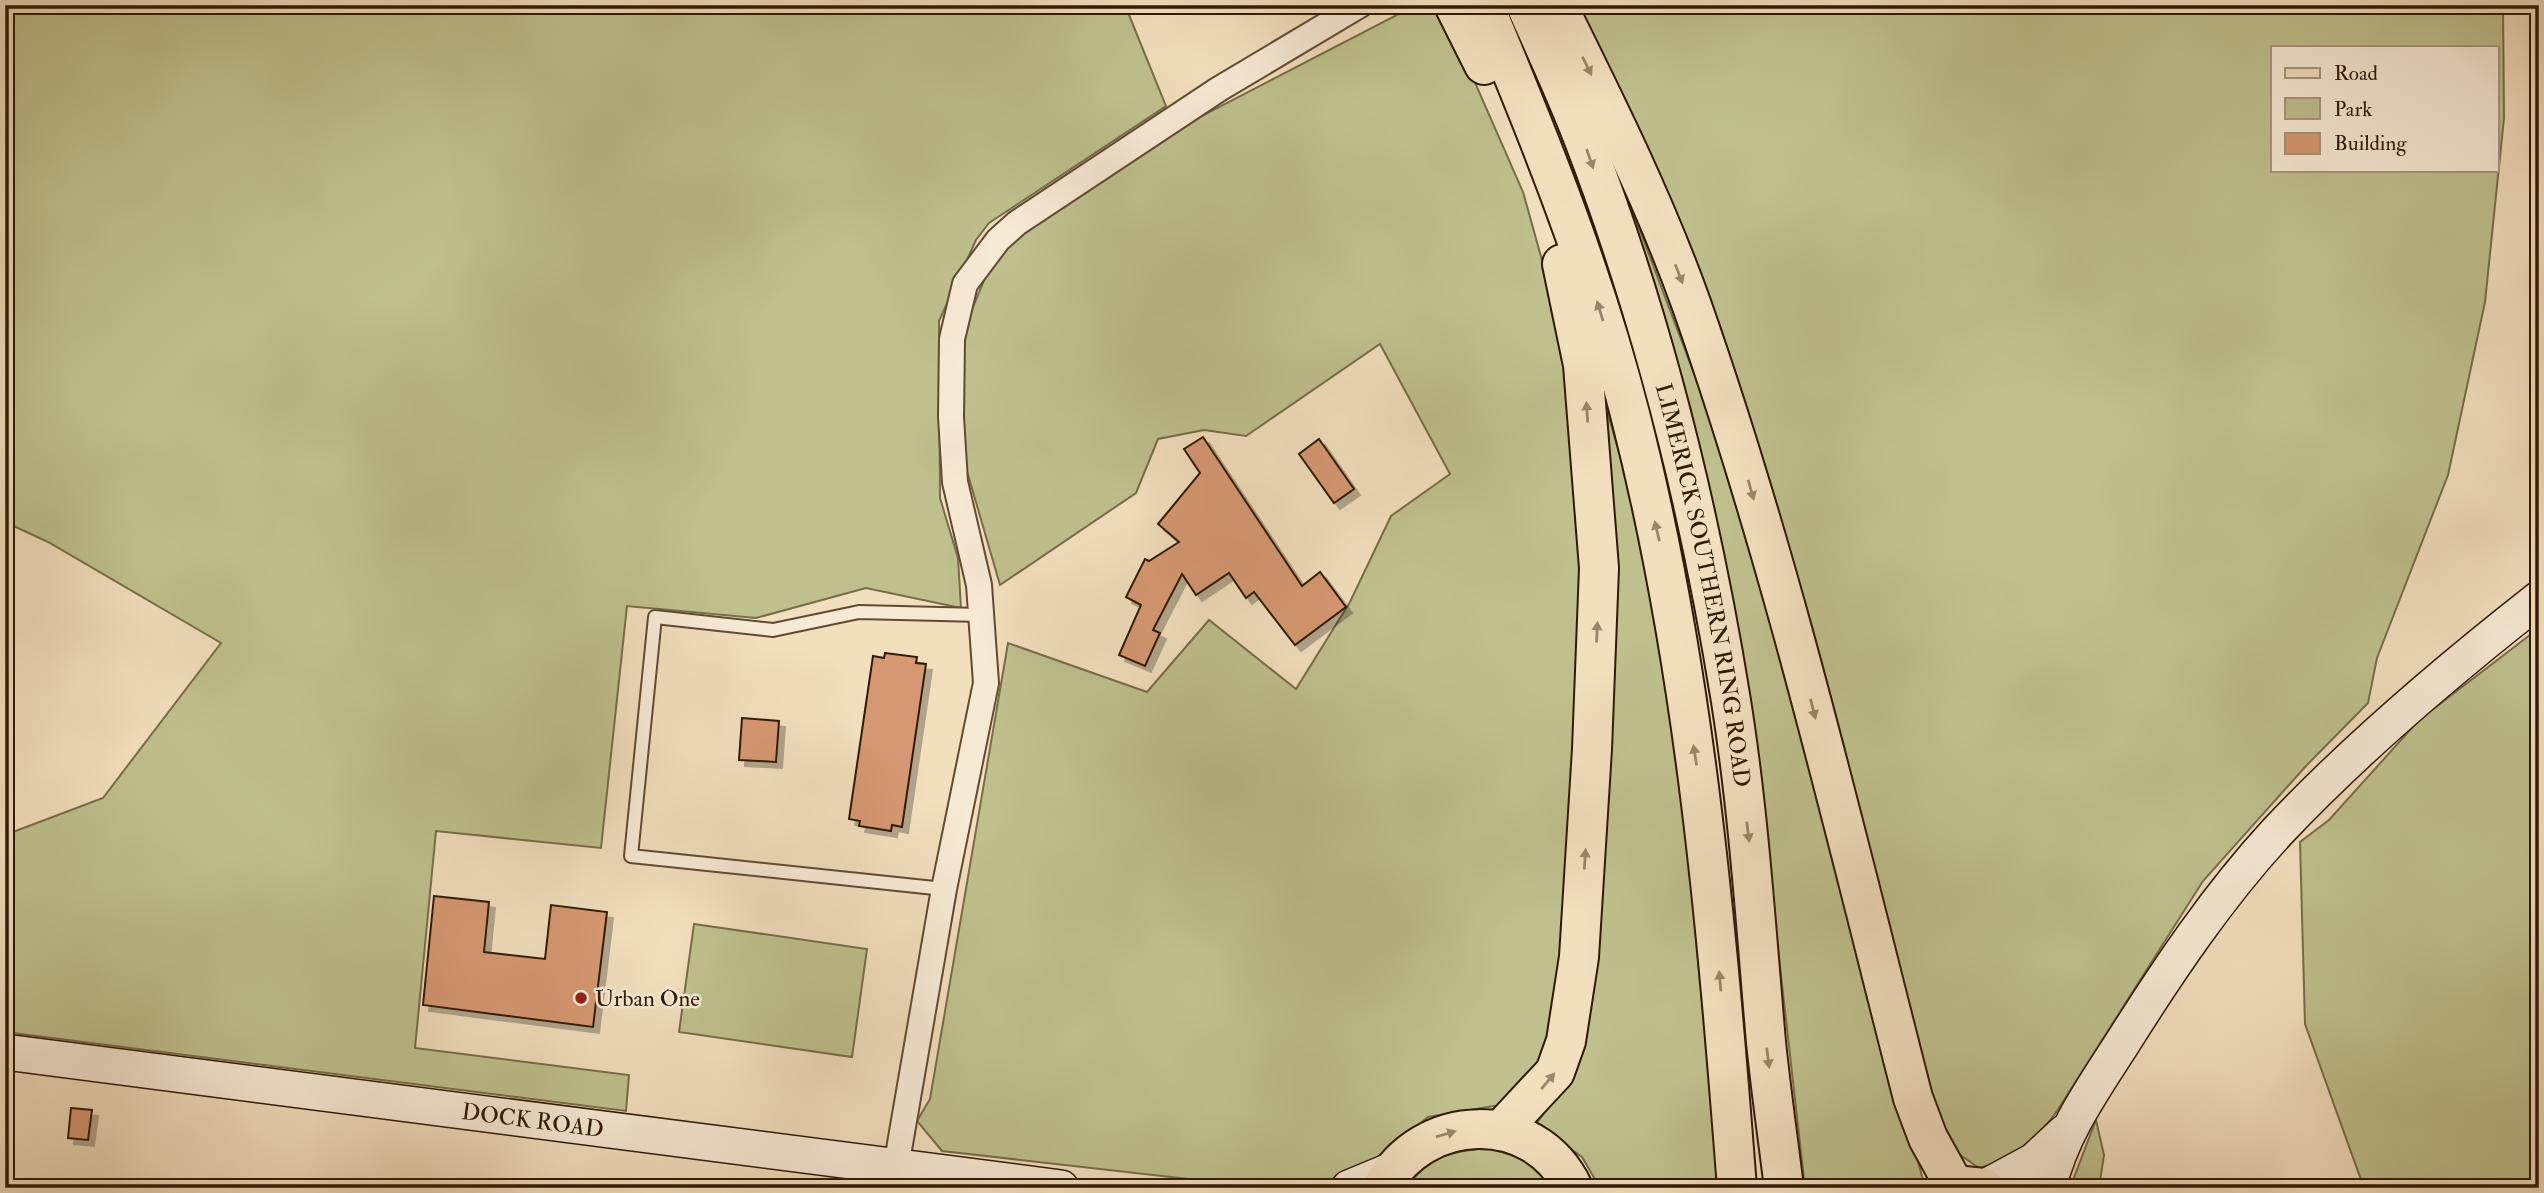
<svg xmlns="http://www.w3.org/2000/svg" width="2544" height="1193" viewBox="0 0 2544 1193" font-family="'IM FELL Double Pica',serif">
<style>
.green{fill:#bfc08e;stroke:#776d48;stroke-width:2;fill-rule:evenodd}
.building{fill:#d69872;stroke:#2f1a03;stroke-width:2;filter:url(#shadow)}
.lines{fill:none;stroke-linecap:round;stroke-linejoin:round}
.lane-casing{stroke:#604b32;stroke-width:16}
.street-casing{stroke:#604b32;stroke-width:28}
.secondary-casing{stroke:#2f1a03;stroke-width:38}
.primary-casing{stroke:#2f1a03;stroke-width:42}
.highway-casing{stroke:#2f1a03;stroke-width:42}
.lane{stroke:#f7ead5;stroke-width:12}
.street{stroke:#f7ead5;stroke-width:24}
.secondary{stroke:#f7ead5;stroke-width:35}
.primary{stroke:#f2dfbe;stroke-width:38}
.highway{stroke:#f2dfbe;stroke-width:38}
.oneway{fill:#9a866a}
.poi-dot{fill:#8f2418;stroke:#f7ead5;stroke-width:2.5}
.labels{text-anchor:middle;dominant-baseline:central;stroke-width:5;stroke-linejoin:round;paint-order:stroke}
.street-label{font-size:23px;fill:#2f1a03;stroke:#f7ead5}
.poi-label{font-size:23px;fill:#2f1a03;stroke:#f7ead5;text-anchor:start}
</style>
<defs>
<filter id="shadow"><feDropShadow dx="6" dy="6" stdDeviation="0" flood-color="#0004"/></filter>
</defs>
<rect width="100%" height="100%" fill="#f2dfbe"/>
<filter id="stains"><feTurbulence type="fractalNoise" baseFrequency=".00286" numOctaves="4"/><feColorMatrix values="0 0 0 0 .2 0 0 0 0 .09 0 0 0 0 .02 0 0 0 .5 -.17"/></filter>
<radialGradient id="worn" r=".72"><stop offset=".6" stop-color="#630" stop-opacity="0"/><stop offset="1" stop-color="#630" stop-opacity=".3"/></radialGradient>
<g class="green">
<path d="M5,5H1125L1166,106L989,223L976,240L939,321L940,498L958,558L961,608L866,588L756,618L627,606L601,848L436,831L415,1048L629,1075L626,1111L5,1032V835L103,798L221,643L48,542L5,522Z"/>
<path d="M1416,5H1441L1523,192L1562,332L1578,478L1584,667L1558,1018L1544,1071L1500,1105L1428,1117L1376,1160L1330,1185L1268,1188L942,1151L917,1121L930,1099L1008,643L1147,692L1209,620L1296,689L1350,602L1391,516L1450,474L1380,344L1246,436L1204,430L1158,439L1136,493L1000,585L962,454L963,331L985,278L1015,234L1165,135Z"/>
<path d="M1567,5H2503L2504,118L2485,302L2448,475L2377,658L2368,703L2306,766L2203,881L2057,1111C2034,1143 2016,1158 1979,1168L1956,1152L1937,1118L1868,868ZM2273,47H2497V170H2273Z"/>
<path d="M1601,165L1616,167L1716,432L1759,572L1923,1180L1909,1188H1805L1761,798L1691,410Z"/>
<path d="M1607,411L1627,480L1677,733L1719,1188H1600L1582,1157L1536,1124L1575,1072L1594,964L1616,568Z"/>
<path d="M2539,628V1188H2364L2305,1024L2300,842L2329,820L2419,720Z"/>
<path d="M694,924L867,949L852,1057L679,1032Z"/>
<path d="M2096,1120L2104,1155L2099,1188H2070Z"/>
<path d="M1489,1148L1523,1159L1554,1188H1405C1431,1156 1449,1151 1489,1148Z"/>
</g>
<g class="building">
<path d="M1203,437L1302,586L1320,572L1346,607L1295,645L1254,592L1246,598L1229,573L1196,595L1182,574L1153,630L1160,633L1145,666L1119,655L1141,605L1126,597L1145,559L1149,561L1179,542L1158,524L1200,473L1184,449Z"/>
<path d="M1319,439L1354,489L1334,503L1299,454Z"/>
<path d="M885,653L917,657L916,663L926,664L902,827L892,825L891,831L859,826L860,821L849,819L873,656L884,658Z"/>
<path d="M742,718L779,721L776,762L739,760Z"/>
<path d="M434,896L489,902L484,952L545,959L551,905L607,912L593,1027L423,1005Z"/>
<path d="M71,1108L92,1110L88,1140L68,1138Z"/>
</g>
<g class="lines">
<defs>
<path id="lane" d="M944,889L631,856L655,617L773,630L859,612L981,615"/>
<path id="street" d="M896,1167L944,889L986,683L979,585L955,482L951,417L952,339L965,284L998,240L1017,223L1219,89L1360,5"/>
<g id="secondary">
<path id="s1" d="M5,1052L1061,1188"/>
<path d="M1349,1188L1390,1171"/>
<path d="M1984,1188L2034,1161L2064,1133"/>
<path d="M2048,1188C2061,1133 2093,1089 2123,1042C2169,969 2218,896 2277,832C2357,747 2447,671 2539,599"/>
</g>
<g id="primary">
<path d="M1382,1188C1421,1112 1535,1107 1573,1188"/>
<path d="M1944,1188L1954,1185L1984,1188"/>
</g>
<g id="highway">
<path d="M1454,5L1484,65"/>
<path d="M1484,5C1540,139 1594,273 1630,414C1695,667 1717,928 1737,1188"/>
<path id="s2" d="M1526,5C1545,48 1565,91 1582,135C1652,316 1700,509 1731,701C1749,814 1756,928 1766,1042C1771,1091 1778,1139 1784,1188"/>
<path d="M1557,5C1606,104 1655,202 1692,306C1783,565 1845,833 1913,1098L1928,1138L1954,1185"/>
<path d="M1501,1130L1555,1072L1566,1041L1579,957L1592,749L1599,568L1583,365L1562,264"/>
</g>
</defs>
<use href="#lane" class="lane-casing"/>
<use href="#street" class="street-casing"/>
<use href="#secondary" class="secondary-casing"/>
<use href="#primary" class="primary-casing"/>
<use href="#highway" class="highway-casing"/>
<use href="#lane" class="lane"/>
<use href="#street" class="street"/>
<use href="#secondary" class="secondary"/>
<use href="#primary" class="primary"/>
<use href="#highway" class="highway"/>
</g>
<defs><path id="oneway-solid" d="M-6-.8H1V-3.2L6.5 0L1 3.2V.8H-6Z" transform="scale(1.75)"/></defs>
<g class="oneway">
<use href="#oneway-solid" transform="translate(1587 66) rotate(64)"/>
<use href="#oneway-solid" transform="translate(1590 159) rotate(71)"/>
<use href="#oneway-solid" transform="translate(1679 274) rotate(69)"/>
<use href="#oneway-solid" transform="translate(1600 311) rotate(-107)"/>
<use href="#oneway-solid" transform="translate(1587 412) rotate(-94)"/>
<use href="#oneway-solid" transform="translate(1751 490) rotate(74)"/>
<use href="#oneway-solid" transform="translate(1657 531) rotate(-103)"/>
<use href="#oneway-solid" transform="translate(1597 632) rotate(-88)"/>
<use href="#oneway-solid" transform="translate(1813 709) rotate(76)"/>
<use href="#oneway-solid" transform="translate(1695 755) rotate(-99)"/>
<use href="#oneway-solid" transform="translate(1748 832) rotate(83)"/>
<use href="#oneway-solid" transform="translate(1585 859) rotate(-86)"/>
<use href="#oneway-solid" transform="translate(1720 981) rotate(-95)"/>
<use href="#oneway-solid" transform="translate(1768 1058) rotate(83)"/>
<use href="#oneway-solid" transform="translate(1548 1081) rotate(-50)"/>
<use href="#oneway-solid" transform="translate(1446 1134) rotate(-16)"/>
</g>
<circle class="poi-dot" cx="581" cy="998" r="7"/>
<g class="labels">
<g class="street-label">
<text stroke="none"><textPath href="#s2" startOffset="609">LIMERICK SOUTHERN RING ROAD</textPath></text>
<text stroke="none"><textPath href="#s1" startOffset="532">DOCK ROAD</textPath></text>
</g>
<g class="poi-label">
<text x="595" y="998">Urban One</text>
</g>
</g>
<rect width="2544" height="1193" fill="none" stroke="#f2dfbe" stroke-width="28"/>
<rect x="7" y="7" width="2530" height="1179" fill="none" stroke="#2f1a03" stroke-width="3.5"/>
<rect x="14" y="14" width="2516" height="1165" fill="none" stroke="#2f1a03" stroke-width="2"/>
<rect x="2271" y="46" width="228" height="126" fill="#f7ead5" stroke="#a79781" stroke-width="2"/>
<rect x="2285" y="68" width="35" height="10" fill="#f2dfbe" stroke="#a79781" stroke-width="2"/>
<text x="2334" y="80" font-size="21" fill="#2f1a03">Road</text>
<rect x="2285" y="98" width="35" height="21" fill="#bfc08e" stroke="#a79781" stroke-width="2"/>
<text x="2334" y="116" font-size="21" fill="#2f1a03">Park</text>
<rect x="2285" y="133" width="35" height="21" fill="#d69872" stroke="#a79781" stroke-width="2"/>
<text x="2334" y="150" font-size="21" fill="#2f1a03">Building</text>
<rect width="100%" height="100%" filter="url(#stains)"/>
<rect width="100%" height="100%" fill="url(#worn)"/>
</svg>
